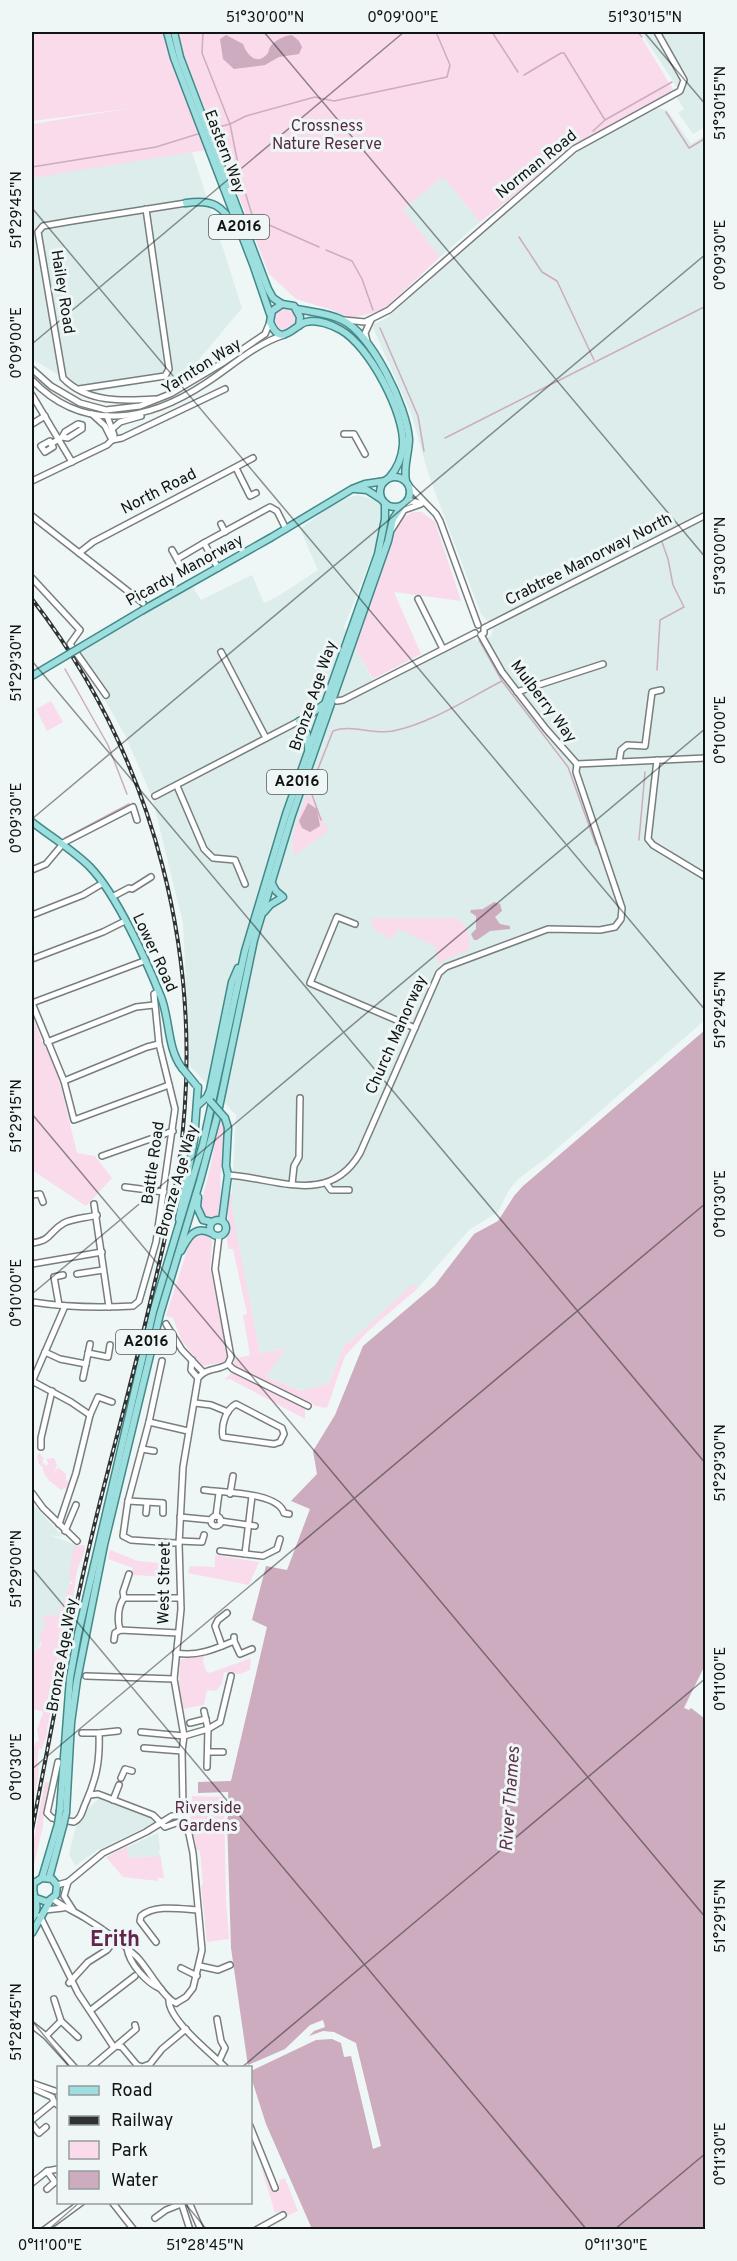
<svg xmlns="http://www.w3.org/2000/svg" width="737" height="2261" viewBox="0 0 737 2261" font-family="Overpass,sans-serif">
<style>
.built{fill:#dcedec}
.green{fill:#f9dbec}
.water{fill:#ccacbe}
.pier{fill:#eff6f6}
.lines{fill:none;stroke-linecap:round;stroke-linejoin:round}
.stream{stroke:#ccacbe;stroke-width:1.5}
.minor-casing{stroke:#787e7e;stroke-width:8}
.major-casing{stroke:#428a89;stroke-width:9}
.minor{stroke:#fff;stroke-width:5}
.major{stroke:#9ddfde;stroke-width:6}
.rail-casing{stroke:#303333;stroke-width:4}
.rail{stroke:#eff6f6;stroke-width:1.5;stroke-dasharray:4.5;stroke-linecap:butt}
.major-bridge-casing{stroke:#428a89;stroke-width:9;stroke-linecap:butt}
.major-bridge{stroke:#9ddfde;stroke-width:6}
.ticks{fill:none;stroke:#111414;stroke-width:1.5;stroke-opacity:0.45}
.labels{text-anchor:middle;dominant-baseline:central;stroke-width:6;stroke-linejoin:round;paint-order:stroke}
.shield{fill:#eff6f6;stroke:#545858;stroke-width:1.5}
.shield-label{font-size:15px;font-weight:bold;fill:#111414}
.park-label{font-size:16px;fill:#572b47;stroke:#eff6f6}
.street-label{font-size:16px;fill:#111414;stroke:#eff6f6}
.water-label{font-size:18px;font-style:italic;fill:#5e324d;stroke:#eff6f6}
.district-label{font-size:22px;font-weight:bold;fill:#62264e;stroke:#eff6f6}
.neatline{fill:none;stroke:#111414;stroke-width:2}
.ticks-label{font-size:15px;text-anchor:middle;fill:#111414}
</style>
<rect width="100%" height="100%" fill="#eff6f6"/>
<g class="built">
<path d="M641,32H705V127L693,134L678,113L684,109L676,96L677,87Z"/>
<path d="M655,108L667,110L691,144L705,135V1020L545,1159L518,1179L509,1190L498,1212L469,1230L417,1289L413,1285L350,1342L345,1344L329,1383L303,1391L266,1377L285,1348L260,1354L231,1210L236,1115L190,1066L183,923L152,797L126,737L97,686L75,653L192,586L201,600L252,575L264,603L280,595L318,570L300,529L339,500L358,495L380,502L384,526L344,627L377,688L471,639L479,641L491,636L493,630L488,621L481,614L428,473L412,416L373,328L374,324L387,318L407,300L423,283L580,150Z"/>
<path d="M192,152L242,308L185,376L89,393L32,359V176Z"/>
<path d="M443,177L480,222L440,257L403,209Z"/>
<path d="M32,1503L62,1536L61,1537L50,1535L81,1547L60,1616L42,1639L32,1662Z"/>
<path d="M99,1798L110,1800L150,1815L156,1822L96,1851L75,1866L69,1854L76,1826L89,1808Z"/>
<path d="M158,1833L160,1848L158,1856L129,1858L127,1847Z"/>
</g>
<g class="green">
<path d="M32,32H163L170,59L206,150L32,178V124L132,108L32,121Z"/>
<path d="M177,32H638L674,91L568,154L480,222L443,177L403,209L440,257L383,310L349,319L332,310L296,299L269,274L183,53Z"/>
<circle cx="285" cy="319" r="11"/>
<path d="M413,512H422L435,522L461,601L394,592L421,654L373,679L354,646L393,534L403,518Z"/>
<path d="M51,701L63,722L47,731L36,709Z"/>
<path d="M312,796L328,831L295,855C287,839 301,813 306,797Z"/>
<path d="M371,918H457C468,928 471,937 468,951L449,958L439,964L435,953L437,947L399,929L391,939L373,929Z"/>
<path d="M32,1014L42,1042L55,1063L77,1153L95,1156L112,1178L86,1206L32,1170Z"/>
<path d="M219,1117L222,1119C229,1135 223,1154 221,1171C219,1187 224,1203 217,1218L211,1220L206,1218L200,1207L211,1165Z"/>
<path d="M229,1193L232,1194V1210L260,1354L286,1348L266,1377L302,1391L329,1383L345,1344L350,1342L413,1284L417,1289L368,1331L345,1356L327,1408L315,1406L309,1401L306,1404L234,1368V1359L250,1355L243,1315L247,1314L233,1249H228L227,1238L231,1229L228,1219Z"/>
<path d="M200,1233L210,1236L212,1241L210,1269L227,1354V1358L223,1362L202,1366L182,1341L173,1318L166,1316L191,1239Z"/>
<path d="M233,1372L305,1408V1419L230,1379L224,1380Z"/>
<path d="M39,1453L44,1459L42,1461L45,1466L49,1464L46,1459L54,1458L57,1465L54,1473H55L56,1469L59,1468L66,1474V1480L71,1482L69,1491L65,1488L61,1490C54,1484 42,1477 43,1467L39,1464L37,1456Z"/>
<path d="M84,1545L85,1549C83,1556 79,1564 77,1571C74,1584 74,1614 65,1621L67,1629L59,1672L60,1674L47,1728C48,1736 44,1741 42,1749L39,1748L37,1763L40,1764L38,1767L39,1770L32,1813V1752L36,1742L39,1741L37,1729L43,1713L42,1711L32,1709V1653L33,1651H37L42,1643L39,1639L46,1623L41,1620L47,1615H59L70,1584H73L69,1578L72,1552L76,1546Z"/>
<path d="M110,1550L138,1561L172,1564L170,1570L172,1577L132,1575L133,1568L108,1559Z"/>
<path d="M215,1555L259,1562L249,1585L188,1573L190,1566L215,1567Z"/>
<path d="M205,1653L203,1661L206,1671L210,1673L251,1658L250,1670L240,1674L224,1672L222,1683L216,1691L207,1690L204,1705L181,1709L179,1687L180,1660Z"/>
<path d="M45,1782L49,1783L44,1808L43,1826L32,1872V1848Z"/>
<path d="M192,1796L224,1797L226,1901L229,1939L207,1942L201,1885L203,1884L200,1851L196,1849L195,1840L190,1825Z"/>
<path d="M125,1847H127L129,1858L158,1856L160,1853L164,1878H158V1881L123,1877L106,1857Z"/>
<path d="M261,2166L275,2193L278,2192L276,2186L280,2183L279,2180L285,2178L298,2211L287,2216L283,2211L275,2213Z"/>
</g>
<g class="water">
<path d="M226,35L243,44C246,53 255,65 265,56C269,53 268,51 270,47C275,40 284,36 292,35L299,41L302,47L299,54L279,57L265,65L234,69L223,59L220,39Z"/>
<path d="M308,803L317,809L320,826L310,832L302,828L299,821Z"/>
<path d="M494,902L500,904L502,911L495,917L500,924L510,926V929L490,931L477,940H474L471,934L476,929V916L470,912L471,910L483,909Z"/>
<path d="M705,1030V2229H312L266,2124L251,2077L250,2068L248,2066L231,1948L227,1819L229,1814L228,1792L198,1793V1782L231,1781L267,1627L252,1620L266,1566L287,1570L310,1509L291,1501L317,1474L313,1451L335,1415L363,1346L435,1285L474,1234L498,1221L514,1196L523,1186Z"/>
</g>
<g class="pier">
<path d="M705,1665L706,1716L704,1718L691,1708L689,1710L684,1708Z"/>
<path d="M323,2020L325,2027L314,2031L309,2036L323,2031L334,2032L356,2043L381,2146L373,2149L351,2056L344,2057L341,2043L332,2039L316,2040L251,2071L248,2065L285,2049L310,2025Z"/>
</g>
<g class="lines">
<g class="stream">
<path d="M203,32L202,53L230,124L241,179L253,218L319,247"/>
<path d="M492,32L518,72"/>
<path d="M638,32L642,37"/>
<path d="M524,75L561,53H564L605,120"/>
<path d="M666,112L689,148L706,138"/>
<path d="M211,129L230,124L246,116L315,97L334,101L447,77L450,65L436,32"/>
<path d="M593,131L605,120L672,82"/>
<path d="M32,167L156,147L201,133"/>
<path d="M519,237L542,272L557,281L594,360"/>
<path d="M326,250L352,261L362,279L373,310"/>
<path d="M380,328L418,416L424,451"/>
<path d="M445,438L706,306"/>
<path d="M479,640L502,681L568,767L596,845"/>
<path d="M65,669L108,745L127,794"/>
<path d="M657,670L660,620L684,607L673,585L668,559L662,542"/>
<path d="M321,820L310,789L333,731C352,724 373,735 393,731C431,723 467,699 502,681"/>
<path d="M65,838L129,804"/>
<path d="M639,840L645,772"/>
</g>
<defs>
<g id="minor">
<path d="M344,320L365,322L389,310L574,149L680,91L684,80L657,32"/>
<path d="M367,341L365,333L371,320"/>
<path d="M32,369L51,386L80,403L106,410L140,406L170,394L224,362L265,334L270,322"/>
<path d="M32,380C84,434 149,421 206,383C231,367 255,344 284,335"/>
<path d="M79,389L165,376L169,369L146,209"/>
<path d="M32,395L72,462"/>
<path d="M155,399C123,401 87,403 63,378L38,232L43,226L72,221L186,203"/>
<path d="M92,414L105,426L112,440"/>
<path d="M107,416L114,435L112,440"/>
<path d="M32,424L45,416"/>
<path d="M112,429L120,422L141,416"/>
<path d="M344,434H354L365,454"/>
<path d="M51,444L50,441L41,446L45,452L53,447L51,444L62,437L68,438L82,429V425L78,424L65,432L62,437"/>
<path d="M236,468L250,496L256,493"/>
<path d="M32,481L107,445L112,440L122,438L225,389"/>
<path d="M409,486L436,514L440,521L478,625"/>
<path d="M405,504L412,501L419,503"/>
<path d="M32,516L143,603"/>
<path d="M221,524L225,532"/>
<path d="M392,529L404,510L421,504"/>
<path d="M172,550L177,559"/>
<path d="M79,553L93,542L253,458"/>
<path d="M180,565L177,559L204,543"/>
<path d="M218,568L204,543L270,507L277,511L286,529"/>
<path d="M32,578L80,630L70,644L106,695"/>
<path d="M418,599L443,649"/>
<path d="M481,635L502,672L546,729L577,764L706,758"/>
<path d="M481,635L484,633V628L706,515"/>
<path d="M221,652L266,738"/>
<path d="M517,692L603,664"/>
<path d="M337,701L343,700L475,633"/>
<path d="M657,760L648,839L653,845L706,877"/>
<path d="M619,762L621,750L627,745L645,746L652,692L661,690"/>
<path d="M177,786L204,849L213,858L235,860L245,884"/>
<path d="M155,796L303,719"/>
<path d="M61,844L133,807L137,820"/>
<path d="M32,870L46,864L62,845"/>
<path d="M112,897L129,888L132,889L151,877"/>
<path d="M32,915L83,895L103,883"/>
<path d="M355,924L337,917L310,983L415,1028"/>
<path d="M32,959L103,932L125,921"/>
<path d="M32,1003L64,1081L74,1120L169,1085"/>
<path d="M32,1003L144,961"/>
<path d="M47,1042L136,1007L154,1005"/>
<path d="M64,1081L147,1047L159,1044"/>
<path d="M102,1156L173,1131"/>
<path d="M228,1175C276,1178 329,1207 360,1153L439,973L446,967L548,929L600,930L615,927L621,919L622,908L576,772L577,764"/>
<path d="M326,1183L331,1190H349"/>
<path d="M292,1184L294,1166L299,1157L300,1098"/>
<path d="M125,1187L164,1192"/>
<path d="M32,1195L40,1194L43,1202"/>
<path d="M94,1204L109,1307"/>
<path d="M219,1236L215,1269L231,1357L228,1364"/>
<path d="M32,1243C53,1240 48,1232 64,1223C74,1218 86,1218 97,1215"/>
<path d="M32,1264L102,1252"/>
<path d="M77,1274L103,1270"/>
<path d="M32,1302C65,1307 99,1308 133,1306L139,1301L156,1242L175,1109L159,1044L154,994L158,991"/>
<path d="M59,1305L54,1277L63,1275"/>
<path d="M166,1324L182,1350L203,1372"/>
<path d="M45,1352L60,1359L86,1364"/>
<path d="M88,1353L108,1357L110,1345"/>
<path d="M192,1360L191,1370L198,1378"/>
<path d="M162,1361L149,1422L128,1501L123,1536L131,1540L175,1543"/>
<path d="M228,1364L233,1369L308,1406"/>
<path d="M83,1378L90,1344"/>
<path d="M32,1381L71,1402L90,1415"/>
<path d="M32,1382L65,1306"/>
<path d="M195,1403L211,1405L228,1412"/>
<path d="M236,1404L282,1428L284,1434L280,1442L274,1444L223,1437C221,1426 225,1410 236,1404Z"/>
<path d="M149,1422L188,1431"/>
<path d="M41,1447V1438L52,1391"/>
<path d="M142,1449L154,1451"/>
<path d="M204,1490C224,1493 278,1492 284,1513L289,1514"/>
<path d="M32,1493L43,1508L77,1541"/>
<path d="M230,1494L233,1476"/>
<path d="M128,1501L163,1503V1513"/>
<path d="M146,1513L147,1503"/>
<path d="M216,1516L219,1493"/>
<circle cx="216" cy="1521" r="5"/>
<path d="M180,1517L211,1520"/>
<path d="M220,1521L255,1526"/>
<path d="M59,1524L76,1473L90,1415L98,1397L112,1402"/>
<path d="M65,1531L76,1505"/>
<path d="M179,1541L202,1542L204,1535"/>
<path d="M220,1551L263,1556L277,1549L280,1539"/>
<path d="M245,1554L252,1496"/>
<path d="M129,1574L123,1592L124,1598H180"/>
<path d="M120,1630C117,1620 118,1606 124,1598"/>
<path d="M114,1640L115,1633L120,1630L178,1633"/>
<path d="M234,1641L240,1654L252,1649"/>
<path d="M222,1646L215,1626L218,1620L227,1613"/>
<path d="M176,1653C197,1657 215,1649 234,1641V1637"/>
<path d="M86,1676L174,1679"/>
<path d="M204,1711L208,1729L220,1722L231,1676"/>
<path d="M190,1723L206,1719"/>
<path d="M141,1732L184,1736L208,1729L207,1767"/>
<path d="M99,1733L118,1731"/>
<path d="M144,1748L182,1751"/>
<path d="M208,1752H223"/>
<path d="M58,1762L47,1813L52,1818L74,1822C82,1818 82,1810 86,1802C97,1777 100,1760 99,1733H82"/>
<path d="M121,1778L125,1769L132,1771"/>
<path d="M90,1795L98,1794L153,1815L165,1827L182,1821"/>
<path d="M113,1800L119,1785"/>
<path d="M68,1882L64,1896L73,1910"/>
<path d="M57,1885L68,1882L103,1853L146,1832L172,1816H180"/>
<path d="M53,1899C63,1907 74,1911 85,1918C103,1929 121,1942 137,1957C148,1968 163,1998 176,2003"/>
<path d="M45,1910L63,1908"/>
<path d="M40,1916L78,1993L113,2046"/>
<path d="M156,1942L140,1921L141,1916C155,1904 181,1909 198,1910"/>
<path d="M127,1948C129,1964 147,1983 161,1989"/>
<path d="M200,1966L218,1970L230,1965"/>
<path d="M181,1968L197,1976"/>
<path d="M69,1983L88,1962L107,1950L116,1939"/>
<path d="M54,1999L61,2021"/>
<path d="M169,1999C167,2019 211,2053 226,2068"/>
<path d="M176,2003L186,1997L193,1988L202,1950L193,1853L189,1834L180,1816L183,1806L182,1751L184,1736L174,1679L181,1609L179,1544L183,1467L198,1378C207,1367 218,1371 228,1364"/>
<path d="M91,2010L135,1976"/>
<path d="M217,2019L221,2041L225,2048L219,2061"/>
<path d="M32,2025L46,2036L75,2068"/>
<path d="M46,2036L61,2021L78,2037"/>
<path d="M117,2046L122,2047L137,2065L142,2067L150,2064L162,2049L186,2029"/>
<path d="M90,2068L136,2029L135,2025"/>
<path d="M32,2083L55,2091"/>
<path d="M32,2088L52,2097L54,2102L58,2105"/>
<path d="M32,2120L54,2102"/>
<path d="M32,2124L39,2133L46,2127"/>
<path d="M250,2126L275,2188"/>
<path d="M32,2183L47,2171L58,2169"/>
<path d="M47,2189L55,2182L47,2171"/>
<path d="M112,2202L134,2230"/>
<path d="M181,2202L190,2230"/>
<path d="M189,2202L201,2230"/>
<path d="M155,2218L166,2210L181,2204"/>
<path d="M44,2230L82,2202"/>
<path d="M256,2230L283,2215"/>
</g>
<g id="major">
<path d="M167,32L174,58L254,267L270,314"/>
<path d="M174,32L180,57L268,289L273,298L282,304"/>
<path d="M186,203C212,199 222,205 236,228"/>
<path d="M297,309C311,312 329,313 342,320C372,334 407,407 409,439C409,453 403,467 406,481"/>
<path d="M299,326L300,317L294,306L282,304L272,311L270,322C281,349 294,325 306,322C317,319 332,325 341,330C369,346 405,413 403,445C402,458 397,469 389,478"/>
<circle cx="395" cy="492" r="15"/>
<path d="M355,489L367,490L381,499"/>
<path d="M143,610L272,537L352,489L365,484L385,481"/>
<path d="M304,719L323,705"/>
<path d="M299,721L307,734L308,748"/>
<path d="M32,822C51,837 73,850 90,867C117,895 146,960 161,997C170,1020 167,1048 182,1068"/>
<path d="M264,912L270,905L283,897L276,891L271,882"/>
<path d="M197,1106L207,1097L210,1090L232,982L238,968"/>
<path d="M198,1197L197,1207L203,1220L212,1222"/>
<path d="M179,1219L194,1141L198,1087"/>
<circle cx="218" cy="1228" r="8"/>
<path d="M222,1221L228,1175L226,1166L228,1128"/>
<path d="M181,1251C188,1237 195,1225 211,1233"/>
<path d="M60,1810L70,1678L78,1634L153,1312L203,1144L245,951L286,814L378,554L385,519V503"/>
<path d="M66,1813L71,1723L77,1680L104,1545L160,1314L200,1181L217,1117L254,940L292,815L388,541L393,519L401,507"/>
<path d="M42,1878L58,1824"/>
<path d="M49,1878L63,1826"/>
<path d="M32,1919C43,1903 30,1898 34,1883L42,1878L52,1879L57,1885L56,1895L47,1902L36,1898"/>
<path d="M32,1933L50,1901"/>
</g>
</defs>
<use href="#minor" class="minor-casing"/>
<use href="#major" class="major-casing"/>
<use href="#minor" class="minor"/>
<use href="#major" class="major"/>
<defs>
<path id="rail" d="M32,599C156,759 207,963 179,1163C173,1206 163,1248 153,1290C137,1361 118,1431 100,1502C73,1610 53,1721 32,1830"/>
</defs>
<use href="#rail" class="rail-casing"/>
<use href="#rail" class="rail"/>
<defs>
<g id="major-bridge">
<path d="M32,676L143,610"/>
<path d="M182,1068L196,1085"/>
<path d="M210,1101L225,1118L228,1128"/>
<path d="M58,1824L60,1810"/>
<path d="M63,1826L66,1813"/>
</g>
</defs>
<use href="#major-bridge" class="major-bridge-casing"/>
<use href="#major-bridge" class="major-bridge"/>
</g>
<path class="ticks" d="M264,32L706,558M644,32L706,105M32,208L706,1011M32,344L404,32M32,661L706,1464M32,819L706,254M32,1114L706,1918M32,1294L706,728M32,1568L587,2230M32,1769L706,1203M32,2021L71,2068M241,2068L706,1678M184,2202L207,2230M48,2230L80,2202M614,2230L706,2153"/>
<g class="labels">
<g class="shield">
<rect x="209" y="215" width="60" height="24" rx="4.5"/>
<rect x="267" y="770" width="60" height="24" rx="4.5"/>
<rect x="116" y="1330" width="60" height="24" rx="4.5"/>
</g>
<g class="shield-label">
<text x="239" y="227">A2016</text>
<text x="297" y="782">A2016</text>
<text x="146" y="1342">A2016</text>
</g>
<g class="park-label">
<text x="327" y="127">Crossness<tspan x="327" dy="18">Nature Reserve</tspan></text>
<text x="208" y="1809">Riverside<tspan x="208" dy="18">Gardens</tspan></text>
</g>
<g class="street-label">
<text transform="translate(224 152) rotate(69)">Eastern Way</text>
<text transform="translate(537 165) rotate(-39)">Norman Road</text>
<text transform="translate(62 292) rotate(81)">Hailey Road</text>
<text transform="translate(202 367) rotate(-32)">Yarnton Way</text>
<text transform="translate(159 492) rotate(-27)">North Road</text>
<text transform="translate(589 560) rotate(-27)">Crabtree Manorway North</text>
<text transform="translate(185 571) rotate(-29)">Picardy Manorway</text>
<text transform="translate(314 696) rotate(-71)">Bronze Age Way</text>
<text transform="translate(543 702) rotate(53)">Mulberry Way</text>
<text transform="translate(154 953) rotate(65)">Lower Road</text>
<text transform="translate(397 1035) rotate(-66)">Church Manorway</text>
<text transform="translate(154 1163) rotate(-82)">Battle Road</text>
<text transform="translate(178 1181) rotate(-74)">Bronze Age Way</text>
<text transform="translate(165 1583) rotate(-89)">West Street</text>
<text transform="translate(63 1655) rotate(-80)">Bronze Age Way</text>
</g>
<g class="water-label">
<text transform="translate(511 1799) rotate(-86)">River Thames</text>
</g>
<g class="district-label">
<text x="115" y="1940">Erith</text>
</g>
</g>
<rect width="737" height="2261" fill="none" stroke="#eff6f6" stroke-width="66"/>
<rect x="57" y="2066" width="195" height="138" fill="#eff6f6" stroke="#969c9c" stroke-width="1.5"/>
<rect x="69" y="2086" width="30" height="9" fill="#9ddfde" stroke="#969c9c" stroke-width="1.5"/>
<text x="111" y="2096" font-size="18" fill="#111414">Road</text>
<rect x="69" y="2116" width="30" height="9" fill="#303333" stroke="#969c9c" stroke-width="1.5"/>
<text x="111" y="2126" font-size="18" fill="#111414">Railway</text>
<rect x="69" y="2141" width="30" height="18" fill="#f9dbec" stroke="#969c9c" stroke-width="1.5"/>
<text x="111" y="2156" font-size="18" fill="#111414">Park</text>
<rect x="69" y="2171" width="30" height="18" fill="#ccacbe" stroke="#969c9c" stroke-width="1.5"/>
<text x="111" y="2186" font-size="18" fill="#111414">Water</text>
<rect x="33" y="33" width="671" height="2195" class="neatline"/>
<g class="ticks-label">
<text x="265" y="22">51°30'00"N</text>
<text x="403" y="22">0°09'00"E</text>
<text x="645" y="22">51°30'15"N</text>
<text transform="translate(720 103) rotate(-90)" y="5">51°30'15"N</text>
<text transform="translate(16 210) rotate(-90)" y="5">51°29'45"N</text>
<text transform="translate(720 255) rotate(-90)" y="5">0°09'30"E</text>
<text transform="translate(16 343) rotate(-90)" y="5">0°09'00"E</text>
<text transform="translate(720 556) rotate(-90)" y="5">51°30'00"N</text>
<text transform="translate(16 663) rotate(-90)" y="5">51°29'30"N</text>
<text transform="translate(720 730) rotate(-90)" y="5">0°10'00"E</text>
<text transform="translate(16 818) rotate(-90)" y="5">0°09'30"E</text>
<text transform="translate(720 1010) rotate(-90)" y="5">51°29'45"N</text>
<text transform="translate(16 1116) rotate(-90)" y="5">51°29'15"N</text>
<text transform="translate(720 1204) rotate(-90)" y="5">0°10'30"E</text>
<text transform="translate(16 1293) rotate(-90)" y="5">0°10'00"E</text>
<text transform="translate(720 1463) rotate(-90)" y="5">51°29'30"N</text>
<text transform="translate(16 1569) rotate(-90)" y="5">51°29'00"N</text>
<text transform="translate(720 1679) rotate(-90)" y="5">0°11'00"E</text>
<text transform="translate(16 1767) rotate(-90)" y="5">0°10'30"E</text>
<text transform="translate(720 1916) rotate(-90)" y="5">51°29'15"N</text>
<text transform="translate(16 2022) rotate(-90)" y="5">51°28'45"N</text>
<text transform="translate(720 2154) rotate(-90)" y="5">0°11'30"E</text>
<text x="50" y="2250">0°11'00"E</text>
<text x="205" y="2250">51°28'45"N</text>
<text x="616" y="2250">0°11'30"E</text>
</g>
</svg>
